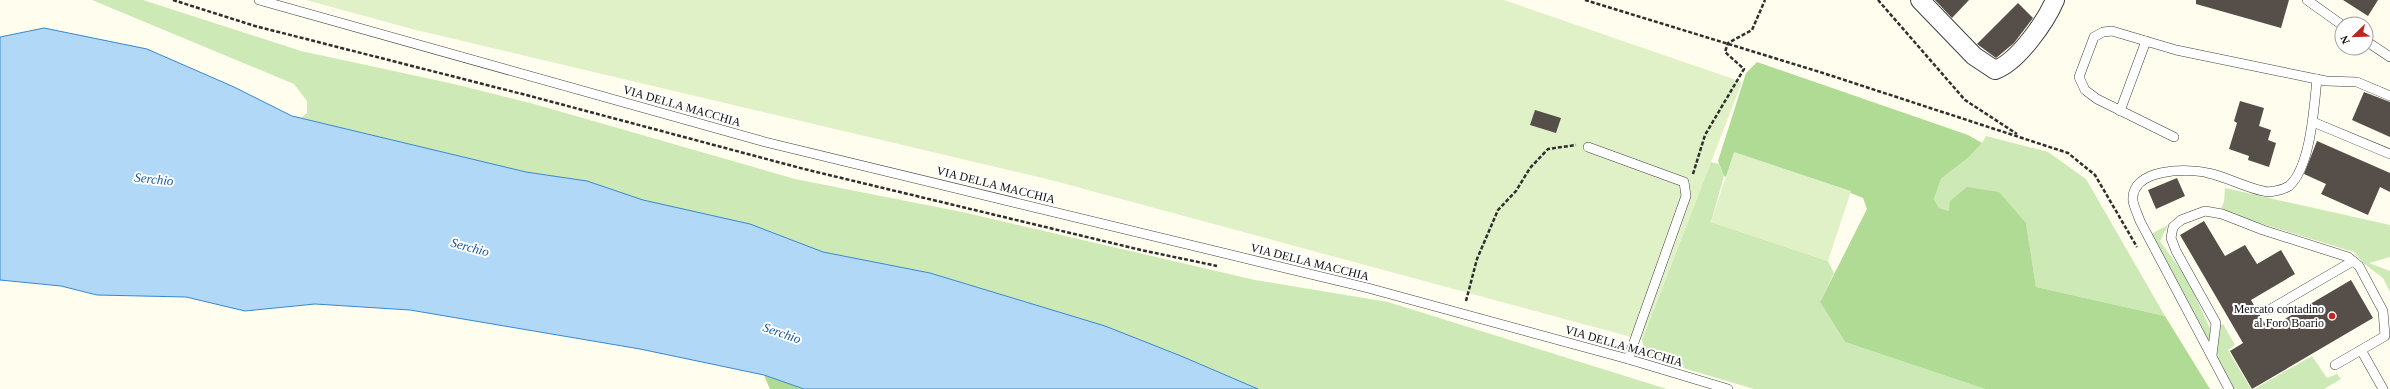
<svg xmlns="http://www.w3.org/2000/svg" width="2390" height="389" viewBox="0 0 2390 389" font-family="'Times New Roman',serif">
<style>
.green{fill:#cdeab6}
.forest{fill:#b0db95}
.pitch{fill:#e0f1c8}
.water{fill:#b1d8f7;stroke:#3788cf}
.building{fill:#564f49}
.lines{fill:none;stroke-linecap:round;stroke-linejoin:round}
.service-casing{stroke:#404040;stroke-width:10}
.minor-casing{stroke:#404040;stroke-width:20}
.path{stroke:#2f2f2f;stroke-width:2.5;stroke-dasharray:4 2;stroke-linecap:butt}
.service{stroke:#fff;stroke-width:9}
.minor{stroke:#fff;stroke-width:18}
.poi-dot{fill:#bf2623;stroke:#fff;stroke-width:1.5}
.labels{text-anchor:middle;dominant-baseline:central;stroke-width:4;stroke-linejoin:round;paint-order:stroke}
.street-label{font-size:12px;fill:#0d0d0d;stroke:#fff}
.poi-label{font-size:12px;fill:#0d0d0d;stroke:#fff;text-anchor:end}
.water-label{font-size:13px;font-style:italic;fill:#145aa0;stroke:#fff}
</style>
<rect width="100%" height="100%" fill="#fffded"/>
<g class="green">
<path d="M92,0H143L301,51L454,84L534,104L795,179L962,212L1255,280L1388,302L1667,389H1258L1181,356L1105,326L930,273L823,252L643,200L587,181L526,172L301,118L307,113V101L294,84Z"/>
<path d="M1986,136L2048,152L2086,179L2165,316L2036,287L2026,223L1949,211L1939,208L1934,199L1941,179L1969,157L1982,143Z"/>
<path d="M1711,162L1719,164L1724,176L1711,222L1828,261L1834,273L1820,302L1845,342L1985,389H1754L1646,357L1642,340Z"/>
<path d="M2225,188L2390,225V257L2369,263L2390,271V292L2383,278L2363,263L2354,252L2220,211L2224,202Z"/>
<path d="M2168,225L2160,241L2188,280L2211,331L2223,324L2235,345L2228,350L2251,389H2234L2151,234Z"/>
<path d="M2312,356L2327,378L2337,374L2341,379L2324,389H2254Z"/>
</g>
<g class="forest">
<path d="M1757,62L1968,135L1982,143L1969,157L1941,179L1934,199L1939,208L1949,211L1950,201L1967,187L1999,192L2026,223L2036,287L2165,316L2210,389H1985L1845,342L1820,302L1867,209L1863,198L1848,192L1752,186L1724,176L1718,161L1746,73Z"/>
<path d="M764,375L804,389H770Z"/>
</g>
<g class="pitch">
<path d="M306,0H1504L1742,82L1642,340L1051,180L412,29Z"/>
<path d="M1734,152L1851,191L1828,261L1711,222Z"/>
</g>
<path class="water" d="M44,28L147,49L234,87L292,116L526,172L587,181L643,200L750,224L823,252L930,273L1105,326L1181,356L1258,389H804L764,375L640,349L410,310L315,304L245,311L186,297L97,295L61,286L0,280V37Z"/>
<g class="building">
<path d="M1935,0H1969L1952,18Z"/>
<path d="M2196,0H2289L2281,28L2196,4Z"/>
<path d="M2343,0H2378L2368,16Z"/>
<path d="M2018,3L2033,18L2014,43L1996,58L1977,44Z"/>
<path d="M2364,92L2390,102V137L2352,120Z"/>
<path d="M2240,101L2264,108L2259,126L2271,130L2268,140L2276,143L2269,167L2248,160L2249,156L2229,149L2237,123L2234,121Z"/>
<path d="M1535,110L1561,118L1556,133L1530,125Z"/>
<path d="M2317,141L2390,173V192L2380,187L2368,215L2321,194L2326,184L2304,174Z"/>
<path d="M2177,178L2185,196L2156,209L2148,190Z"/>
<path d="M2204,221L2225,256L2245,245L2257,264L2281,250L2295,274L2251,300L2268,329L2351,280L2373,318L2252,389L2230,351L2243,343L2180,235Z"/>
</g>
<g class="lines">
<defs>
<g id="service">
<path d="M259,0L765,142L1368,288L1628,359L1728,389"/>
<path d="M2307,0L2342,25"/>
<path d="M2366,41L2390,57"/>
<path d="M2120,111L2146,41"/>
<path d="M2313,122L2390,154"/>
<path d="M2174,137L2097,99L2085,90L2079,77L2094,37L2103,32L2112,31L2176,50L2326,81L2357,82L2390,96"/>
<path d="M1588,147L1684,182L1686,196L1628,359"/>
<path d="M2269,310L2353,261"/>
<path d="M2212,355L2216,323L2176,251L2171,238L2173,227L2181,220L2205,211L2222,214L2263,230L2348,257L2359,266L2383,311L2385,336L2361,350L2383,389"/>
<path d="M2335,365L2361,350"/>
<path d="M2229,389L2140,221C2138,215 2134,207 2133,201C2130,168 2188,168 2208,173C2227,177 2244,187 2263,191C2270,193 2283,190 2289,186C2311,167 2314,106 2317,79"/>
</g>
<path id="minor" d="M1920,0L1974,56L1995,70C2018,62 2046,21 2055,0"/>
</defs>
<use href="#service" class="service-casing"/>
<use href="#minor" class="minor-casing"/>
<g class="path">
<path d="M173,0L255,26L530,96L804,169L1141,250L1217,266"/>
<path d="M1585,0L1823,73L2068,153L2095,175L2137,247"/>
<path d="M1878,0L1965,100L2017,134"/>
<path d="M1693,174L1705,135L1744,69L1725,52L1728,43L1752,30L1765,0"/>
<path d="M1466,301L1477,259L1498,210L1516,191L1530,168L1548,149L1576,145"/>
</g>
<use href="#service" class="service"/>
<use href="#minor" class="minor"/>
</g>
<circle class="poi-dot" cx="2332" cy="316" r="4"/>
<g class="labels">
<g class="street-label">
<text transform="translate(682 106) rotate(16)">VIA DELLA MACCHIA</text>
<text transform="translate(996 185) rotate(14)">VIA DELLA MACCHIA</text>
<text transform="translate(1310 262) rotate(14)">VIA DELLA MACCHIA</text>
<text transform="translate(1624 346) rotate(16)">VIA DELLA MACCHIA</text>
</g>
<g class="poi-label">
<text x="2324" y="309">Mercato contadino<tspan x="2324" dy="14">al Foro Boario</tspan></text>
</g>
<g class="water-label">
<text transform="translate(154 179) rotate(6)">Serchio</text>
<text transform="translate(470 247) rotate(15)">Serchio</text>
<text transform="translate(782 333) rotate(19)">Serchio</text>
</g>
</g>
<g transform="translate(2354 36) rotate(247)"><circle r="19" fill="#ffffff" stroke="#9e9e9e"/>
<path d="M0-3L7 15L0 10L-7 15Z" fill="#bf2623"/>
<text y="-6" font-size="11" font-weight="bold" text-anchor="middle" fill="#0d0d0d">N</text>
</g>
</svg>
